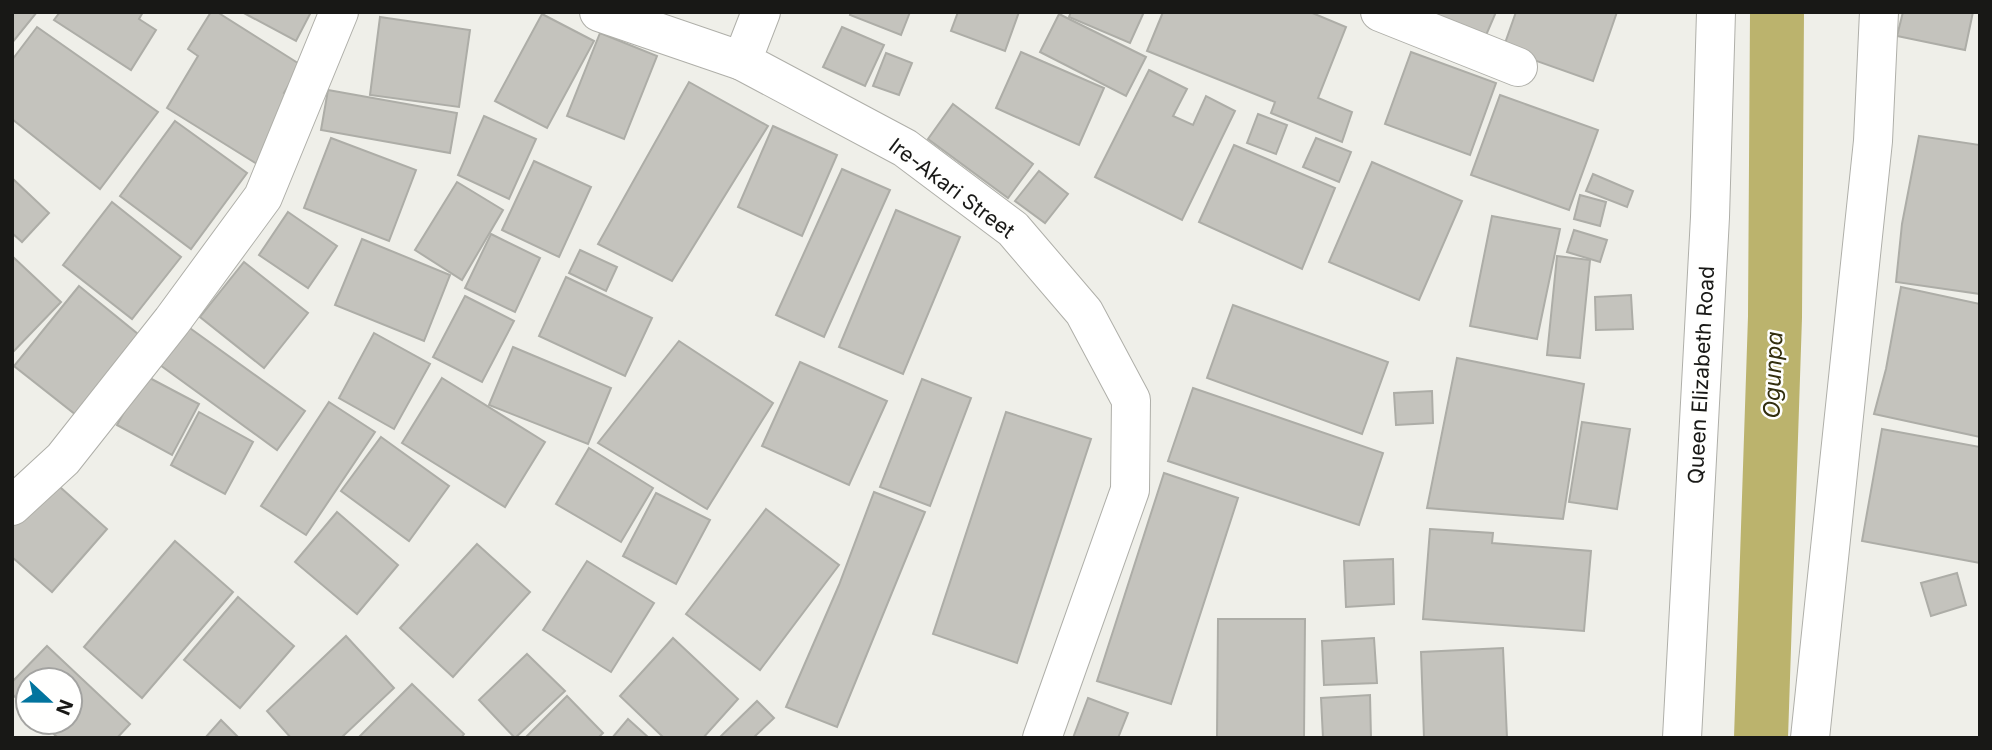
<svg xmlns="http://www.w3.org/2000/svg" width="1992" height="750" viewBox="0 0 1992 750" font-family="Inter,sans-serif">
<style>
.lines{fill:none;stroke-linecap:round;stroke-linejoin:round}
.canal{stroke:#bbb36d;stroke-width:54}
.building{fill:#c4c3bd;stroke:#adada7;stroke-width:2}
.minor-casing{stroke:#afafa9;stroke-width:40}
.minor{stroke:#fff;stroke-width:38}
.labels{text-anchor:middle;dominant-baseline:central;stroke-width:5;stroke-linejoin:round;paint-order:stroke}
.street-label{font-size:21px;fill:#181816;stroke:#fffffe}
.water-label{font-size:23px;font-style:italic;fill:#322e0e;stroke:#fffffe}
</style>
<rect width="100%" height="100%" fill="#efefe9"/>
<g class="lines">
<path class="canal" d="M1761,738L1775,317L1777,12"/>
</g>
<g class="building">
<path d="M12,12H37L12,43Z"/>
<path d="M60,12H143L139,19L156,30L131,70L54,20Z"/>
<path d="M211,12H217L301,65L284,93L297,101L257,164L167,108L198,56L188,49Z"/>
<path d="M242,12H311L296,41Z"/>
<path d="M851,12H910L901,35L850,15Z"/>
<path d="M958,12H1019L1005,51L951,31Z"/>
<path d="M1071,12H1144L1130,43L1069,17Z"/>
<path d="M1163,12H1310L1346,27L1318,98L1352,112L1342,142L1271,113L1275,102L1147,51Z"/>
<path d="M1438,12H1496L1484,40L1435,19Z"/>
<path d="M1516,12H1617L1593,81L1503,49Z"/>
<path d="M1903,12H1973L1965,50L1897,36Z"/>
<path d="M542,14L594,41L547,128L495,101Z"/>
<path d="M1059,14L1146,57L1126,96L1040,52Z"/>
<path d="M380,17L470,30L459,107L370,95Z"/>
<path d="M37,27L158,112L100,189L12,119V60Z"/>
<path d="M842,27L884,45L865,86L823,67Z"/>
<path d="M600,33L657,56L624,139L567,116Z"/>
<path d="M1021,52L1104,88L1079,145L996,108Z"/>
<path d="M1411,52L1496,83L1470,155L1385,124Z"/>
<path d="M886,53L912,63L899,95L873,86Z"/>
<path d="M1149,70L1187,89L1173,116L1193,125L1206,96L1235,111L1182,220L1095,177Z"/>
<path d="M689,82L768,126L672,281L598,244Z"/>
<path d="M328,90L457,113L450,153L321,130Z"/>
<path d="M1500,95L1598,130L1569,210L1471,175Z"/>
<path d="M953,104L1033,164L1008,198L928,139Z"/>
<path d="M1258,114L1287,125L1276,154L1247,143Z"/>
<path d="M484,116L536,139L509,199L458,175Z"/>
<path d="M175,121L247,173L191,249L120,196Z"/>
<path d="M773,126L837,155L802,236L738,207Z"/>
<path d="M1919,136L1980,145V294L1896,282L1902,224Z"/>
<path d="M331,138L416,170L389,241L304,208Z"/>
<path d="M1316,138L1351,152L1339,182L1303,167Z"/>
<path d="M1234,145L1335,188L1302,269L1199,222Z"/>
<path d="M534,161L591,187L559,257L502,230Z"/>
<path d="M1372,162L1462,201L1419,300L1329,262Z"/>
<path d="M842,169L890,190L824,337L776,315Z"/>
<path d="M1039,171L1068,194L1045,223L1015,201Z"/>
<path d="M1593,174L1633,191L1627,207L1586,191Z"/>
<path d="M12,178L49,213L22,242L12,233Z"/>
<path d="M457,182L503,210L462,280L415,250Z"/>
<path d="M1580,195L1606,202L1600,226L1574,219Z"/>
<path d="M112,202L181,257L132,319L63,265Z"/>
<path d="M896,210L960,237L903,374L839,347Z"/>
<path d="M288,212L337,246L308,288L259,255Z"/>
<path d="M1492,216L1560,229L1537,339L1470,326Z"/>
<path d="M1574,230L1607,240L1600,262L1567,252Z"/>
<path d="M491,234L540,258L515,312L465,288Z"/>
<path d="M362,239L450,275L424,341L335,305Z"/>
<path d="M580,250L617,267L606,291L569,273Z"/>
<path d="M12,256L61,302L12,353Z"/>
<path d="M1557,256L1590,260L1580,358L1547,355Z"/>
<path d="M244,262L308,313L264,368L200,317Z"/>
<path d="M566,277L652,318L625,376L539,336Z"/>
<path d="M79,286L149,343L85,422L14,366Z"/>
<path d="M1901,287L1980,304V437L1874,414L1886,369Z"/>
<path d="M1631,295L1633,329L1596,330L1595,297Z"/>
<path d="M465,296L514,321L482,382L433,357Z"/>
<path d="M1233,305L1388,362L1362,434L1207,378Z"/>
<path d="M187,326L305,411L277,450L160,365Z"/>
<path d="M374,333L430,364L394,429L339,398Z"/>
<path d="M679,341L773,403L707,509L598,443Z"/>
<path d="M513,347L611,388L588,444L489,405Z"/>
<path d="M1457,358L1584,384L1563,519L1427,508Z"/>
<path d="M800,362L887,401L849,485L762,446Z"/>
<path d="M144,375L199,404L172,455L117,425Z"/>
<path d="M442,378L545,442L505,507L402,443Z"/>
<path d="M922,379L971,398L930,506L880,487Z"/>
<path d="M1193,388L1383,453L1359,525L1168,461Z"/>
<path d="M1432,391L1433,423L1396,425L1394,393Z"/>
<path d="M329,402L375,432L306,535L261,506Z"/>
<path d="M199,412L253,442L225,494L171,465Z"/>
<path d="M1006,412L1091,439L1017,663L933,634Z"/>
<path d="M1582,422L1630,429L1617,509L1569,502Z"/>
<path d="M1882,429L1980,447V563L1862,541Z"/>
<path d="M381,437L449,486L409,541L341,491Z"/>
<path d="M589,448L653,488L621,542L556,504Z"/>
<path d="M1164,473L1238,498L1171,704L1097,681Z"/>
<path d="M51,479L107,529L52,592L12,557V522Z"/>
<path d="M874,492L925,512L837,727L786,707L839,585Z"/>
<path d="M656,493L710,520L676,584L623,556Z"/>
<path d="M766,509L839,565L760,670L686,614Z"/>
<path d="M337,512L398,565L357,614L295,562Z"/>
<path d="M1430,529L1493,533L1492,543L1591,551L1584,631L1423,619Z"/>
<path d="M175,541L233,592L142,698L84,647Z"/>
<path d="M477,544L530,592L453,677L400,628Z"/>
<path d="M1393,559L1394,604L1346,607L1344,561Z"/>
<path d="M587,561L654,603L611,672L543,630Z"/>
<path d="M1957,573L1966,605L1931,616L1921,583Z"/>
<path d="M238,597L294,646L240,708L184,660Z"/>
<path d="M1218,619H1305L1304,738H1217Z"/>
<path d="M346,636L394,688L341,738H291L267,711Z"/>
<path d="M673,638L738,699L703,738H664L620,696Z"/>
<path d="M1374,638L1377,683L1324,685L1322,641Z"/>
<path d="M47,646L130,724L117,738H58L41,722H70V680H28V709L12,694V682Z"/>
<path d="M1503,648L1507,738H1424L1421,652Z"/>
<path d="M527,654L565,691L515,738L479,700Z"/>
<path d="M412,684L464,734L461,738H358Z"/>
<path d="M1370,695L1371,738H1323L1321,698Z"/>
<path d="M567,696L603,733L598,738H525Z"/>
<path d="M1088,698L1128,713L1118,738H1073Z"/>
<path d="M757,701L774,718L753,738H719Z"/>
<path d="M628,719L649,738H612Z"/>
<path d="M221,720L239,738H205Z"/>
</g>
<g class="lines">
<defs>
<g id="minor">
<path d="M599,12L742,61"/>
<path d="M761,12L742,61L905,148L1013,229L1084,312L1131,400L1130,490L1042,738"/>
<path d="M1380,12L1518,67"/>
<path d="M12,506L63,459L172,321L263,197L339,12"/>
<path d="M1682,738L1710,217L1716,12"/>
<path d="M1810,738L1873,141L1879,12"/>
</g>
</defs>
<use href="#minor" class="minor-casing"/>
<use href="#minor" class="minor"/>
</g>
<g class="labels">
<g class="street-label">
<text transform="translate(952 188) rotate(37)">Ire-Akari Street</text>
<text transform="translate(1701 375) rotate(-87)">Queen Elizabeth Road</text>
</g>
<g class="water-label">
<text transform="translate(1773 375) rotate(-88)">Ogunpa</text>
</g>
</g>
<rect width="1992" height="750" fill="none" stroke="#181816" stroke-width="28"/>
<g transform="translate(49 701) rotate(112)"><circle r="33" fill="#fffffe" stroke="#a3a3a1" stroke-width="2"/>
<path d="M0-5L12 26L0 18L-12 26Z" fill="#02749e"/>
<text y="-10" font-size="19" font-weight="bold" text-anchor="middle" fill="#181816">N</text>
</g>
</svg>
